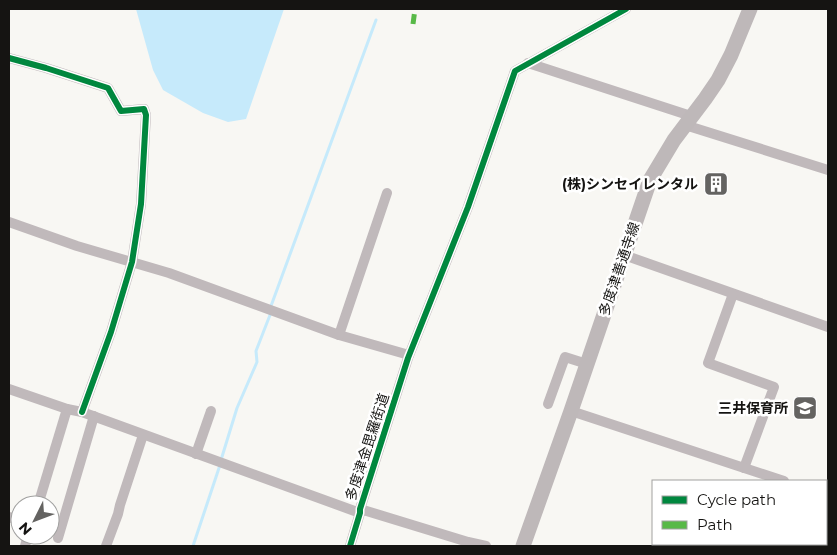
<svg xmlns="http://www.w3.org/2000/svg" width="837" height="555" viewBox="0 0 837 555" font-family="Montserrat,'Noto Sans JP',sans-serif">
<style>
.water{fill:#c6eafb}
.lines{fill:none;stroke-linecap:round;stroke-linejoin:round}
.stream{stroke:#c6eafb;stroke-width:3}
.street{stroke:#c0b9bb;stroke-width:10}
.secondary{stroke:#beb8b9;stroke-width:15}
.quiet{stroke:#58b947;stroke-width:5;stroke-dasharray:10 5;stroke-linecap:butt}
.cycleway-casing{stroke:#fff;stroke-width:9}
.cycleway{stroke:#00873e;stroke-width:6}
.labels{text-anchor:middle;dominant-baseline:central;stroke-width:5;stroke-linejoin:round;paint-order:stroke}
.poi-label{font-size:14px;font-weight:bold;fill:#151412;stroke:#fff;text-anchor:end}
.street-label{font-size:14px;fill:#151412;stroke:#fff}
</style>
<rect width="100%" height="100%" fill="#f8f7f3"/>
<path class="water" d="M136,9H284L246,119L228,122L203,113L163,90L153,70Z"/>
<g class="lines">
<g class="stream">
<path d="M221,460L237,408L257,362L256,351L270,315L271,306L376,20"/>
<path d="M193,546L220,465"/>
</g>
<g class="street">
<path d="M9,58L46,68L108,88L121,111L144,109L146,115L141,204L132,262L111,332L82,412"/>
<path d="M528,63L691,116"/>
<path d="M685,125L828,170"/>
<path d="M9,222L77,246L169,273L339,335L409,355"/>
<path d="M624,255L828,327"/>
<path d="M733,294L708,363L774,387L744,468"/>
<path d="M339,335L387,193"/>
<path d="M9,389L67,409L82,412L360,513"/>
<path d="M548,404L565,357L587,364"/>
<path d="M571,411L784,481"/>
<path d="M196,454L211,411"/>
<path d="M826,495L828,496"/>
<path d="M38,505L67,409"/>
<path d="M360,509L468,542L486,546"/>
<path d="M9,517L20,521"/>
<path d="M58,538L94,416"/>
<path d="M25,546L28,535"/>
<path d="M106,546L118,514L120,505L143,435"/>
<path d="M350,546L360,513V509L408,358L468,207L515,71L626,9"/>
</g>
<path class="secondary" d="M523,546L571,411L650,180L674,140L705,99L718,80L731,55L750,9"/>
<path class="quiet" d="M413,24L415,9"/>
<defs>
<g id="cycleway">
<path d="M9,58L46,68L108,88L121,111L144,109L146,115L141,204L132,262L111,332L82,412"/>
<path d="M350,546L360,513V509L408,358L468,207L515,71L626,9"/>
</g>
</defs>
<use href="#cycleway" class="cycleway-casing"/>
<use href="#cycleway" class="cycleway"/>
</g>
<defs>
<symbol id="building-square" viewBox="-11 -11 22 22"><rect x="-9" y="-9" width="18" height="18" rx="4" fill="#646361" stroke="#fff"/><path d="M-4-6H4V6H1V3H-1V6H-4ZM-2.5-4.3h1.7v1.8h-1.7ZM.8-4.3h1.7v1.8H.8ZM-2.5-1h1.7V.8h-1.7ZM.8-1h1.7V.8H.8Z" fill="#fff"/></symbol>
<symbol id="school-square" viewBox="-11 -11 22 22"><rect x="-9" y="-9" width="18" height="18" rx="4" fill="#646361" stroke="#fff"/><path d="M0-5L7-2L0 1L-7-2ZM-4 1L0 2.5L4 1V4Q0 6-4 4Z" fill="#fff"/></symbol>
</defs>
<g fill-rule="evenodd">
<use href="#building-square" x="702" y="170" width="28" height="28"/>
<use href="#school-square" x="791" y="394" width="28" height="28"/>
</g>
<g class="labels">
<g class="poi-label">
<text x="698" y="184">(株)シンセイレンタル</text>
<text x="788" y="408">三井保育所</text>
</g>
<g class="street-label">
<text transform="translate(619 269) rotate(-71)">多度津善通寺線</text>
<text transform="translate(367 447) rotate(-72)">多度津金毘羅街道</text>
</g>
</g>
<rect width="837" height="555" fill="none" stroke="#151412" stroke-width="20"/>
<rect x="652" y="480" width="175" height="65" fill="#ffffff" stroke="#a1a1a0"/>
<rect x="662" y="496" width="25" height="8" fill="#00873e" stroke="#a1a1a0"/>
<text x="697" y="505" font-size="15" fill="#151412">Cycle path</text>
<rect x="662" y="521" width="25" height="8" fill="#58b947" stroke="#a1a1a0"/>
<text x="697" y="530" font-size="15" fill="#151412">Path</text>
<g transform="translate(35 520) rotate(228)"><circle r="24" fill="#ffffff" stroke="#a1a1a0"/>
<path d="M0-4L9 19L0 12L-9 19Z" fill="#646361"/>
<text y="-8" font-size="14" font-weight="bold" text-anchor="middle" fill="#151412">N</text>
</g>
</svg>
